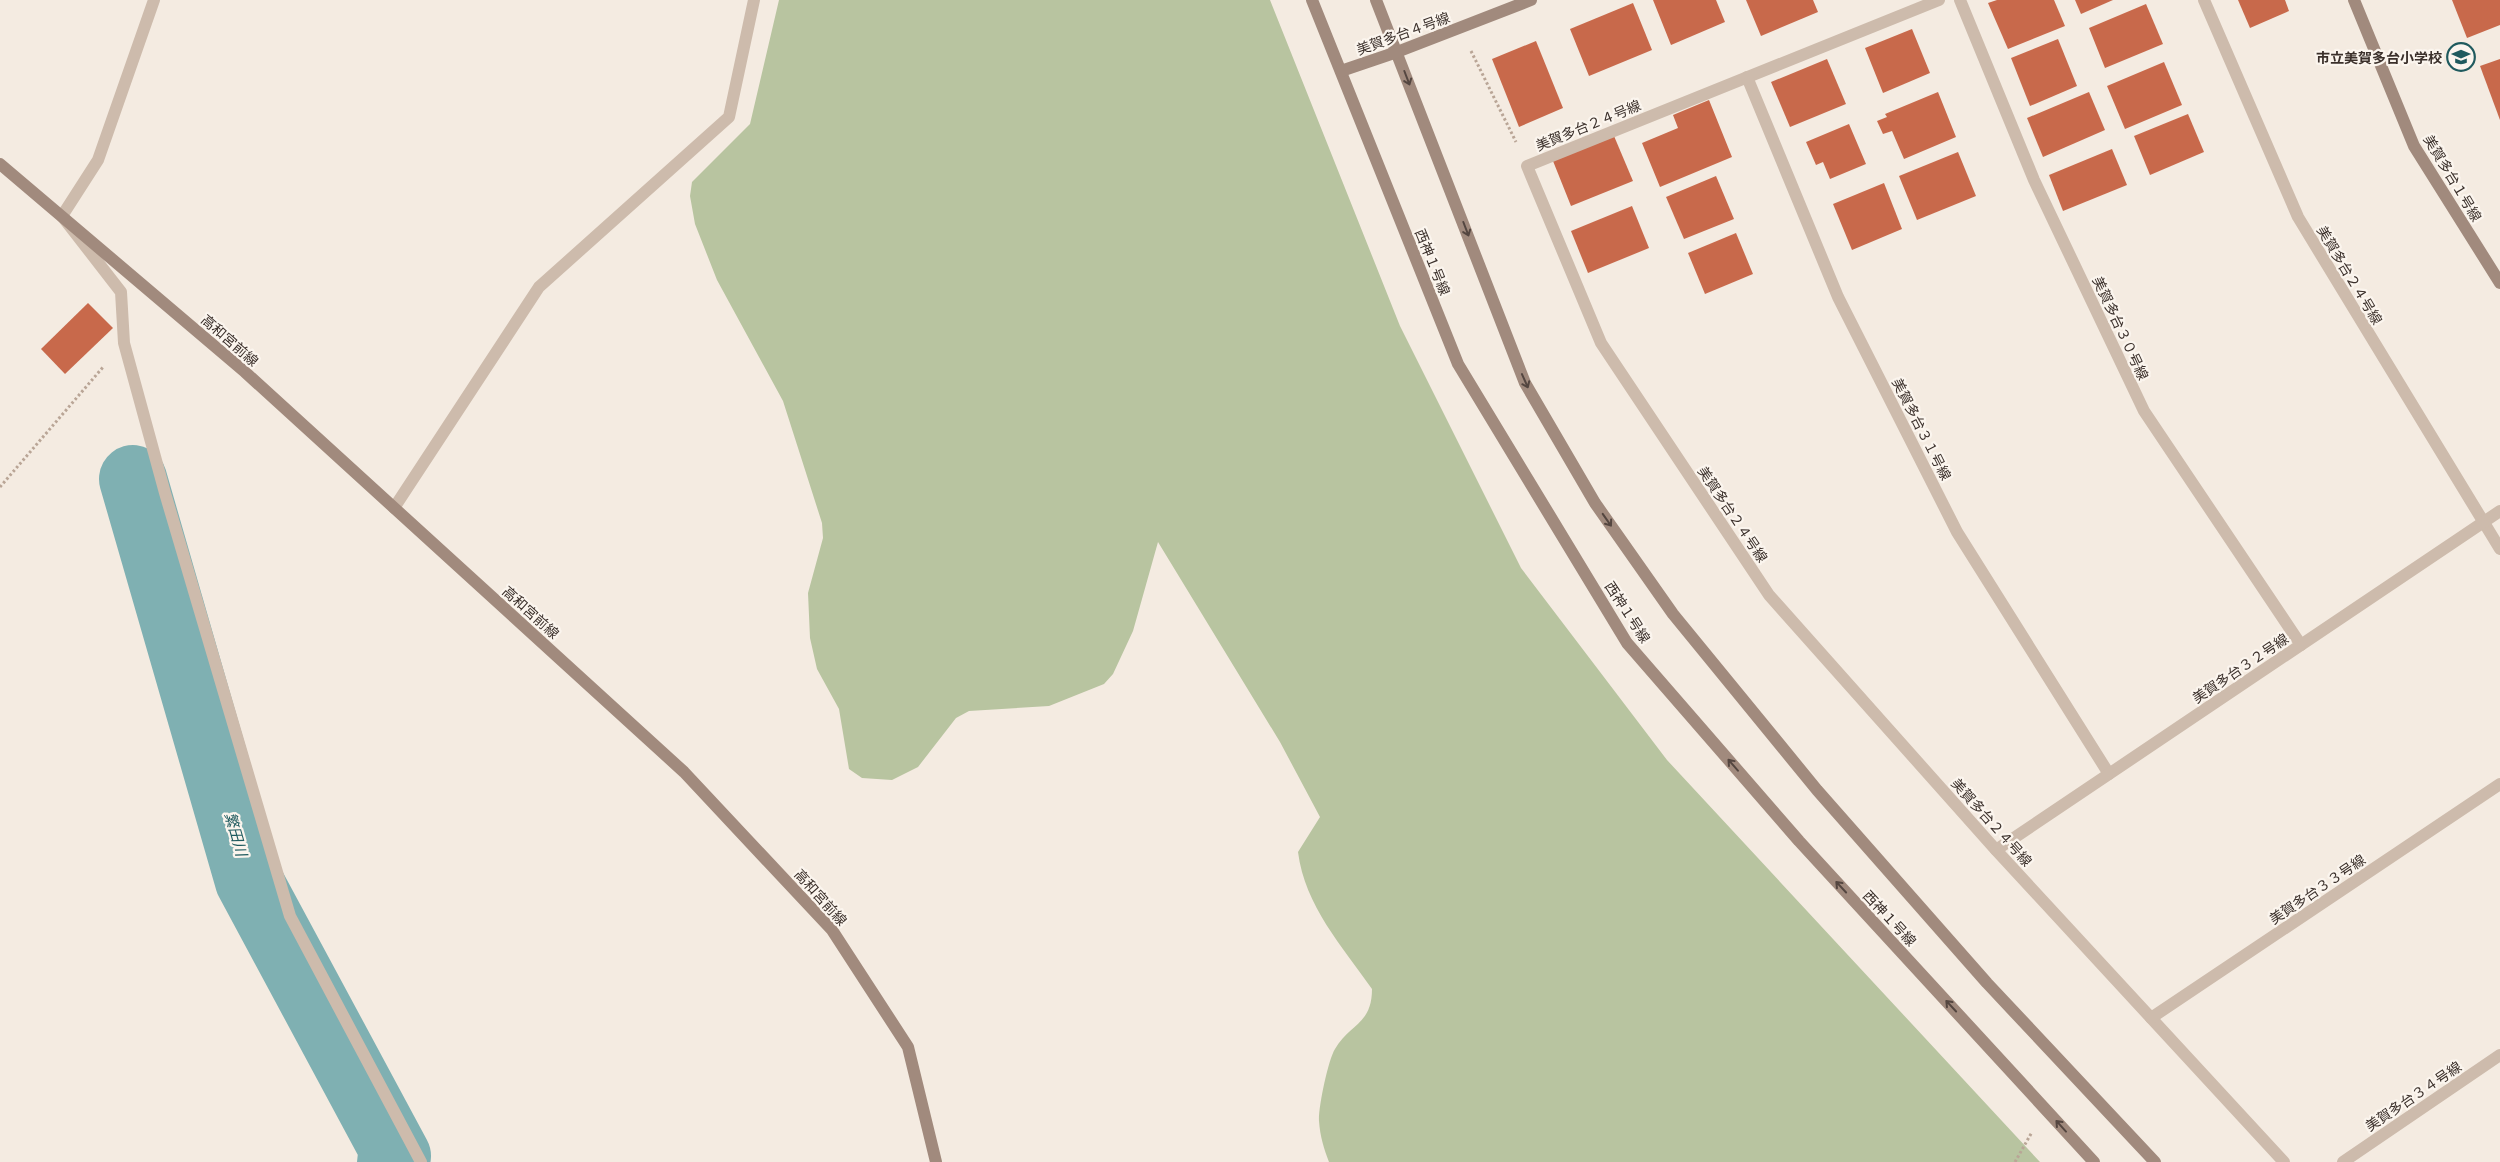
<svg xmlns="http://www.w3.org/2000/svg" width="2500" height="1162" viewBox="0 0 2500 1162" font-family="'Titillium Web','Noto Sans JP',sans-serif">
<style>
.green{fill:#b8c4a0}
.lines{fill:none;stroke-linecap:round;stroke-linejoin:round}
.river{stroke:#7fb0b2;stroke-width:68}
.building{fill:#c8694b}
.path{stroke:#b9a596;stroke-width:3;stroke-dasharray:2.5 2.5;stroke-linecap:butt}
.street{stroke:#cdbbac;stroke-width:12}
.secondary{stroke:#a18a7d;stroke-width:12}
.oneway{stroke:#544640}
.labels{text-anchor:middle;dominant-baseline:central;stroke-width:4.5;stroke-linejoin:round;paint-order:stroke}
.street-label{font-size:14px;fill:#3b302b;stroke:#fbf5ee}
.poi-label{font-size:14px;font-weight:bold;fill:#3b302b;stroke:#fbf5ee;text-anchor:end}
.water-label{font-size:15px;font-style:italic;fill:#1f5a5e;stroke:#fbf5ee}
</style>
<rect width="100%" height="100%" fill="#f4ebe1"/>
<path class="green" d="M779,0H1270L1400,326L1521,568L1667,760L2040,1162H1329C1324,1149 1320,1136 1319,1121C1318,1109 1328,1060 1335,1049C1349,1024 1372,1025 1372,989C1342,946 1305,906 1298,852L1320,817L1280,742L1158,542L1133,631L1113,674L1104,684L1049,706L969,711L956,718L918,767L892,780L862,778L849,769L839,709L817,669L810,638L808,593L823,538L822,523L783,401L717,280L695,224L690,196L692,182L750,124Z"/>
<g class="lines">
<path class="river" d="M133,479L249,881L397,1156L391,1162"/>
</g>
<g class="building">
<path d="M1653,0H1716L1725,22L1671,45Z"/>
<path d="M1746,0H1813L1818,12L1761,36Z"/>
<path d="M1997,0H2054L2065,26L2008,49L1988,3Z"/>
<path d="M2075,0H2113L2081,14Z"/>
<path d="M2238,0H2285L2289,11L2250,28Z"/>
<path d="M2452,0H2500V25L2467,38Z"/>
<path d="M1633,3L1652,50L1589,76L1570,29Z"/>
<path d="M2146,4L2163,44L2105,68L2089,28Z"/>
<path d="M1912,29L1930,73L1883,93L1865,48Z"/>
<path d="M2058,39L2077,86L2030,106L2011,58Z"/>
<path d="M1536,41L1563,108L1519,127L1492,59Z"/>
<path d="M1827,59L1846,104L1790,127L1771,82Z"/>
<path d="M2500,59V120L2480,66Z"/>
<path d="M2164,62L2182,105L2125,129L2107,86Z"/>
<path d="M1938,92L1956,137L1904,159L1892,131L1883,134L1877,121L1887,117L1885,114Z"/>
<path d="M2089,92L2105,130L2043,157L2027,118Z"/>
<path d="M1709,100L1732,157L1660,187L1642,143L1678,128L1673,115Z"/>
<path d="M2188,114L2204,152L2150,175L2134,136Z"/>
<path d="M1849,124L1866,164L1830,179L1823,162L1816,165L1806,142Z"/>
<path d="M1614,136L1633,181L1571,206L1553,161Z"/>
<path d="M2112,149L2127,185L2063,211L2049,175Z"/>
<path d="M1958,152L1976,196L1917,220L1899,176Z"/>
<path d="M1716,176L1734,219L1684,239L1666,197Z"/>
<path d="M1884,183L1902,229L1852,250L1833,204Z"/>
<path d="M1632,206L1649,248L1588,273L1571,231Z"/>
<path d="M1736,233L1753,274L1705,294L1688,253Z"/>
<path d="M88,303L113,328L65,374L41,349Z"/>
</g>
<g class="lines">
<g class="path">
<path d="M1471,51L1516,142"/>
<path d="M0,487L104,366"/>
<path d="M2015,1162L2032,1132"/>
</g>
<g class="street">
<path d="M154,0L98,160L62,216L121,292L124,343L165,493L290,916L421,1162"/>
<path d="M1939,0L1527,166L1601,343L1769,595L1996,850L2284,1162"/>
<path d="M1960,0L2034,180L2144,411L2301,645"/>
<path d="M2204,0L2298,217L2500,549"/>
<path d="M1747,77L1838,297L1957,532L2109,774"/>
<path d="M394,508L539,287L729,117L754,0"/>
<path d="M1996,850L2500,511"/>
<path d="M2151,1018L2500,784"/>
<path d="M2343,1162L2500,1055"/>
</g>
<g class="secondary">
<path d="M1312,0L1458,364L1627,643L1799,841L2094,1162"/>
<path d="M1376,0L1525,383L1595,503L1673,614L1817,790L1987,983L2155,1162"/>
<path d="M2354,0L2414,146L2500,283"/>
<path d="M1341,71L1397,52L1531,0"/>
<path d="M0,164L245,372L684,772L832,930L908,1047L936,1162"/>
</g>
</g>
<defs><path id="oneway-shaft" d="M-6 0H5M1.5-3L5.5 0L1.5 3" fill="none" stroke-width="1.6" stroke-linecap="round" stroke-linejoin="round" transform="scale(1.25)"/></defs>
<g class="oneway">
<use href="#oneway-shaft" transform="translate(1407 78) rotate(69)"/>
<use href="#oneway-shaft" transform="translate(1466 229) rotate(69)"/>
<use href="#oneway-shaft" transform="translate(1525 381) rotate(66)"/>
<use href="#oneway-shaft" transform="translate(1607 520) rotate(55)"/>
<use href="#oneway-shaft" transform="translate(1733 765) rotate(-131)"/>
<use href="#oneway-shaft" transform="translate(1841 887) rotate(-133)"/>
<use href="#oneway-shaft" transform="translate(1951 1006) rotate(-133)"/>
<use href="#oneway-shaft" transform="translate(2061 1126) rotate(-132)"/>
</g>
<defs>
<symbol id="school-ring" viewBox="-11 -11 22 22"><circle r="9.5" fill="#fbf5ee" stroke="#1f5a5e" stroke-width="1.5"/><path d="M0-5L7-2L0 1L-7-2ZM-4 1L0 2.5L4 1V4Q0 6-4 4Z" fill="#1f5a5e"/></symbol>
</defs>
<g fill-rule="evenodd">
<use href="#school-ring" x="2445" y="41" width="32" height="32"/>
</g>
<g class="labels">
<g class="street-label">
<text transform="translate(1403 33) rotate(-20)">美賀多台４号線</text>
<text transform="translate(1588 125) rotate(-22)">美賀多台２４号線</text>
<text transform="translate(2453 178) rotate(59)">美賀多台１号線</text>
<text transform="translate(1433 262) rotate(68)">西神１号線</text>
<text transform="translate(2350 275) rotate(59)">美賀多台２４号線</text>
<text transform="translate(2121 328) rotate(65)">美賀多台３０号線</text>
<text transform="translate(230 340) rotate(41)">高和宮前線</text>
<text transform="translate(1922 429) rotate(63)">美賀多台３１号線</text>
<text transform="translate(1733 514) rotate(56)">美賀多台２４号線</text>
<text transform="translate(531 612) rotate(42)">高和宮前線</text>
<text transform="translate(1628 612) rotate(57)">西神１号線</text>
<text transform="translate(2240 668) rotate(-34)">美賀多台３２号線</text>
<text transform="translate(1992 822) rotate(48)">美賀多台２４号線</text>
<text transform="translate(2317 889) rotate(-34)">美賀多台３３号線</text>
<text transform="translate(821 897) rotate(48)">高和宮前線</text>
<text transform="translate(1890 918) rotate(47)">西神１号線</text>
<text transform="translate(2413 1096) rotate(-34)">美賀多台３４号線</text>
</g>
<g class="poi-label">
<text x="2442" y="57">市立美賀多台小学校</text>
</g>
<g class="water-label">
<text transform="translate(236 834) rotate(74)">繁田川</text>
</g>
</g>
</svg>
